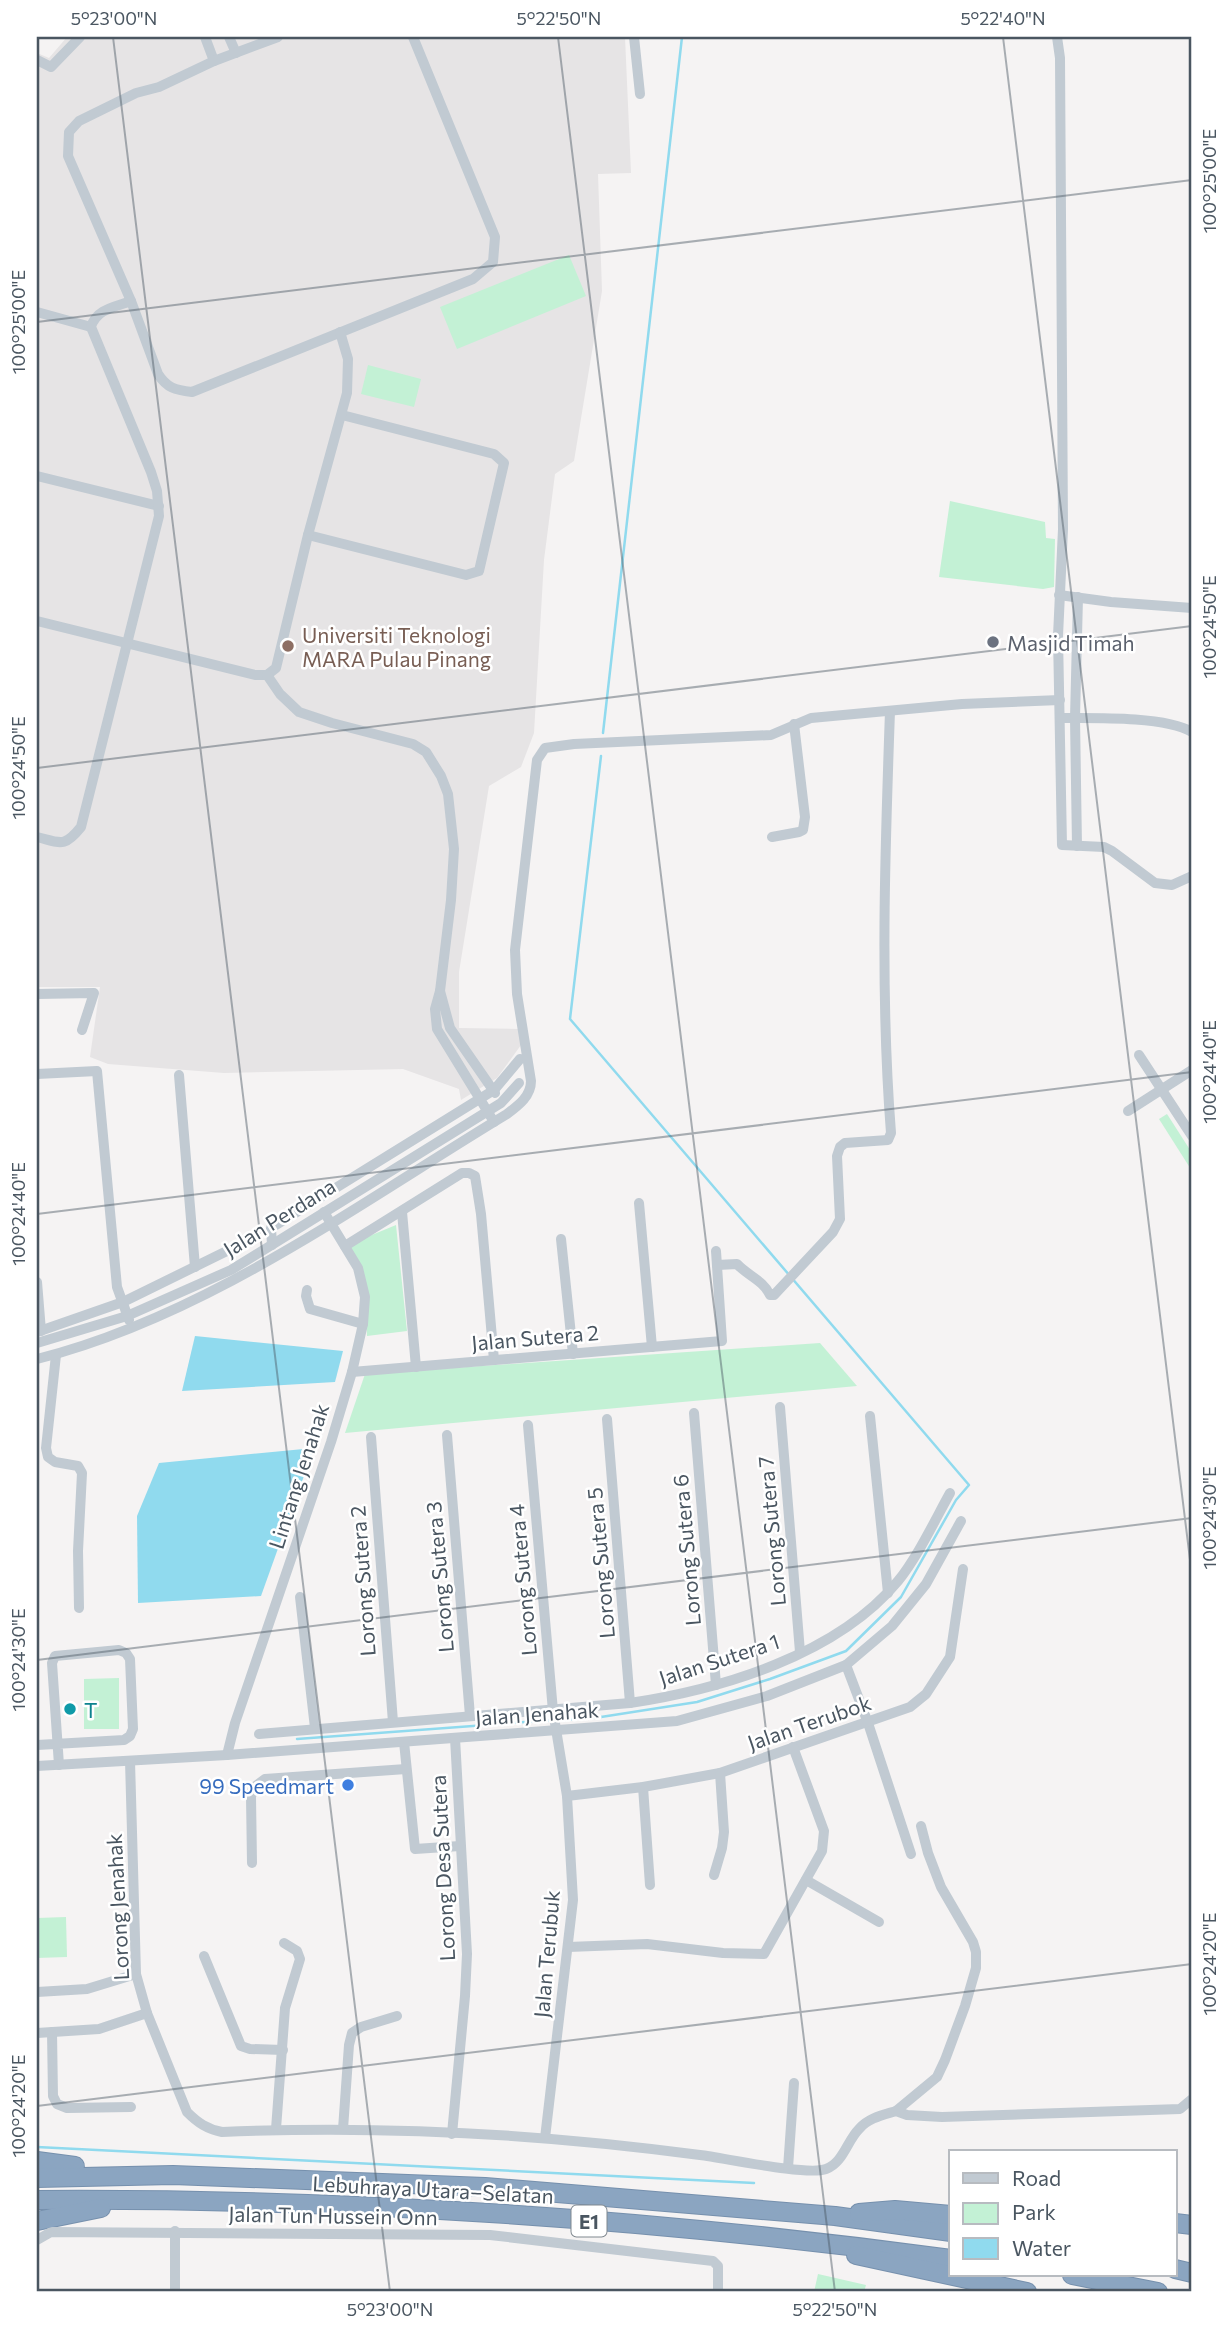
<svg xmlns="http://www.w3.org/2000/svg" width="1229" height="2329" viewBox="0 0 1229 2329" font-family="Commissioner,sans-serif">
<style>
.education{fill:#e6e4e5}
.green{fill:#c3f1d5}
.water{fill:#90daee}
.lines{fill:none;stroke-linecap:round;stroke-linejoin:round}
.stream{stroke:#90daee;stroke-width:2.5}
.motorway-casing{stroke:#7690ad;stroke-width:20}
.minor{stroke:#c1cad2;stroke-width:10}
.motorway{stroke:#8ba5c1;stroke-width:18}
.ticks{fill:none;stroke:#4a5661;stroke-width:2;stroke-opacity:0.45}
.worship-dot{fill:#6b7280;stroke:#fff;stroke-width:2.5}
.education-dot{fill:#8d6e63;stroke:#fff;stroke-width:2.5}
.culture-dot{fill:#0f9aa8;stroke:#fff;stroke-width:2.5}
.shop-dot{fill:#3f7fe0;stroke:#fff;stroke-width:2.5}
.labels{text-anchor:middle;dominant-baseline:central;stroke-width:5;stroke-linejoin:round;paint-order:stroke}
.shield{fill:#fff;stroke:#808990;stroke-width:2}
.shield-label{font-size:19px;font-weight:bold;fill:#4a5661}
.education-label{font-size:21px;fill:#785e54;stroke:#fff;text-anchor:start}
.worship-label{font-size:21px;fill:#5b616d;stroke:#fff;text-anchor:start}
.street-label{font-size:21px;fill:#4a5661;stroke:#fff}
.culture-label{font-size:21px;fill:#0d838f;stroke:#fff;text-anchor:start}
.shop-label{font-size:21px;fill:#366cbe;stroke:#fff;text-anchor:end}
.neatline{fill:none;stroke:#4a5661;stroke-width:2.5}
.ticks-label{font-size:18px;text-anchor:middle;fill:#4a5661}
</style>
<rect width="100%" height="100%" fill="#f5f3f3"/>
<path class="education" d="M67,37H625L631,173L598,174L602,291L574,461L555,474L544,560L534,733L521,767L489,786L459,972V1028L519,1029L521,1045L497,1078L461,1100L459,1089L403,1069L224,1073L108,1064L90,1057L100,987H37V53L49,58Z"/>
<g class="green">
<path d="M569,255L586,296L457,349L440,307Z"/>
<path d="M368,365L421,379L414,407L361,394Z"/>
<path d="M950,501L1045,522L1046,538L1055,539L1054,587L1043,589L939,577Z"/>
<path d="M1167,1114L1192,1153V1171L1159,1119Z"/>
<path d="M396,1225L407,1331L367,1336L365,1297L345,1246Z"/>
<path d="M820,1343L857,1386L345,1433L365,1374Z"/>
<path d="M119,1678V1729H84V1679Z"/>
<path d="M66,1917L67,1957L37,1958V1918Z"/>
<path d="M818,2274L866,2285L864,2292H814Z"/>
</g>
<g class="water">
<path d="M195,1336L343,1351L335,1382L182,1391Z"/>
<path d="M314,1448L261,1596L138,1603L137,1516L159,1463Z"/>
</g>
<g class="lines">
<g class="stream">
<path d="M603,733L682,37"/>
<path d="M559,1720L601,1717L697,1702L770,1679L846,1651L901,1597L956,1500L969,1485L570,1019L601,756"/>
<path d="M297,1739L552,1720"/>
<path d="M37,2147L754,2183"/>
</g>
<defs>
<g id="motorway">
<path d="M37,2161L75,2166"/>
<path d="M37,2178L173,2175L485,2187L835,2216L951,2232"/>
<path d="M37,2200C342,2198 648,2218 951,2259"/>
<path d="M859,2213L895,2210L951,2215"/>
<path d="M37,2221L101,2208"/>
<path d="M1175,2223L1192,2225"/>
<path d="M856,2255L1027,2292"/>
<path d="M1175,2269L1192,2273"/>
<path d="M1072,2275L1158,2292"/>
</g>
</defs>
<use href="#motorway" class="motorway-casing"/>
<g class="minor">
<path d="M205,37L214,61"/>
<path d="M229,37L236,53"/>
<path d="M278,37L214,61L159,87L136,93L79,121L69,132L68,156L131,301L158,374C167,388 175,390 192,392L473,279L493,262L495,237L413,37"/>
<path d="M634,37L640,94"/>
<path d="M1057,37L1060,58L1063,529L1058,636L1062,845L1104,847L1112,851L1155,883L1172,885L1192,876"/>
<path d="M37,60L51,67L80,37"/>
<path d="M37,312L91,327"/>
<path d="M37,476L159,506"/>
<path d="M308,535L466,575L479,571L504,463L494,454L342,415"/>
<path d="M1059,595L1111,602L1192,608"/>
<path d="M37,621L255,675H267L276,668L308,535L347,393L348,359L340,332"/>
<path d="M267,675L280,694L299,712L332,723L413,744L426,752L441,776L448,794L454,849L451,900L440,991L435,1009L437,1029L494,1122"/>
<path d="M1060,718C1092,718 1166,716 1192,732"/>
<path d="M37,837C61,843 64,848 81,827L159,516L157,491L151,472L91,327C96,309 115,307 131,301"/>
<path d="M772,837L799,832L803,830L805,817L794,724"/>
<path d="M1077,846L1075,718L1078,597"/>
<path d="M440,991L450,1028L495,1093"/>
<path d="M37,994L94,993L82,1030"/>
<path d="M1139,1055L1192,1136"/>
<path d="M37,1074L97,1071L117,1287L129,1320"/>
<path d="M179,1075L195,1267"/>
<path d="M1128,1111L1192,1070"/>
<path d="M639,1203L652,1347"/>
<path d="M402,1212L416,1367"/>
<path d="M561,1239L573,1354"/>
<path d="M272,1245L271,1228L494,1090L520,1059"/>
<path d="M345,1246L462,1173H469L475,1176L481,1214L494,1360"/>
<path d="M717,1265L737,1264C748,1276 763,1280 770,1295H774L833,1232L840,1219L837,1156L840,1147L845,1143L888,1140L891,1133C880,992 885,852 890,711"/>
<path d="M37,1282L41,1331"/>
<path d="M307,1290L306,1296L310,1309L363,1324"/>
<path d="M37,1332L123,1302L235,1247"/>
<path d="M37,1343L127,1316L231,1270L501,1103L519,1083"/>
<path d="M56,1355L46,1448L48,1457L55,1462L78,1466L82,1473L78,1551L79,1608"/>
<path d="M37,1359C207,1316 358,1204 507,1114C519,1105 531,1096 531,1081L517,994L515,950L537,760L545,748L574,744L771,735L811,718L962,704L1060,700"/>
<path d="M352,1372L722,1341L716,1251"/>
<path d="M780,1407L800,1652"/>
<path d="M694,1413L716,1685"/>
<path d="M870,1416L888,1593"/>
<path d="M607,1419L630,1703"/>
<path d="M528,1425L553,1711L567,1796L573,1900L545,2138"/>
<path d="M447,1435L470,1716"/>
<path d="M371,1437L393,1722"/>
<path d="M300,1597L315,1728"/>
<path d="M846,1665L868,1723L911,1854"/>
<path d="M259,1734L630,1703C722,1689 837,1655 898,1581C917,1558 935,1520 950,1493"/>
<path d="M404,1742L415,1849L460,1846"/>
<path d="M37,1745L124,1740L130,1736L133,1729L130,1659L126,1653L119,1650L55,1656L52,1663L59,1765"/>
<path d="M227,1755L235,1723L331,1442L352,1372L363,1324L365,1297L358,1268L324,1212"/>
<path d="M130,1761L136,1974L147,2013L187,2112C198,2123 207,2129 222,2132C381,2125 542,2134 700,2155C725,2158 807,2176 826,2169C843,2163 847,2141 859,2129C868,2118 883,2115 896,2111L907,2115L942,2117L1180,2109L1192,2099"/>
<path d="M37,1766L227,1755L677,1721L767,1696L846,1665L892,1626L926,1584L961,1521"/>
<path d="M643,1787L650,1885"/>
<path d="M567,1796L643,1787L720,1773L910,1707L926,1694L950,1657L963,1569"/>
<path d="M252,1863L251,1797L253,1788L265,1779L406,1769"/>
<path d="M714,1875L722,1848L724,1832L720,1773"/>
<path d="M806,1880L879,1922"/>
<path d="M568,1947L647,1944L723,1953L764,1954L822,1851L824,1831L793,1747"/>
<path d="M204,1956L241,2046L250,2049L283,2050"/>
<path d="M37,1992L87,1989L136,1974"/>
<path d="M52,2032L53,2096L57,2104L67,2108L131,2107"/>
<path d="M37,2033L99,2029L147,2013"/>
<path d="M896,2111L937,2077L945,2060L965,2006L976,1968V1952L973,1942L941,1887L928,1853L921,1826"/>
<path d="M276,2129L285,2008L300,1959L297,1951L284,1943"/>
<path d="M343,2129L349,2045L352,2033L361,2027L397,2016"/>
<path d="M452,2134L465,1996L467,1954L455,1738"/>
<path d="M788,2168L794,2083"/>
<path d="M37,2240L51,2232L490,2235L713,2261L718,2266V2292"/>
<path d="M175,2292V2231"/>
</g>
<use href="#motorway" class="motorway"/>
</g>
<path class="ticks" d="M113,37L390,2292M558,37L835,2292M1003,37L1192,1576M37,322L1192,180M37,768L1192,626M37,1214L1192,1072M37,1660L1192,1518M37,2106L1192,1964"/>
<circle class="worship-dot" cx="993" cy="642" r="7"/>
<circle class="education-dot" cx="288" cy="646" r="7"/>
<circle class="culture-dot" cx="70" cy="1709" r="7"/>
<circle class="shop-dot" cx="348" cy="1785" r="7"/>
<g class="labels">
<rect class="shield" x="571.5" y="2205.5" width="35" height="31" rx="5"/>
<g class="shield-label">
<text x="589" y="2221">E1</text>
</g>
<g class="education-label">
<text x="302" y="634">Universiti Teknologi<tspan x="302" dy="24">MARA Pulau Pinang</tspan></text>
</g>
<g class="worship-label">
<text x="1007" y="642">Masjid Timah</text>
</g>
<g class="street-label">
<text transform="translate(279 1217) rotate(-32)">Jalan Perdana</text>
<text transform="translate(535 1337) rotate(-5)">Jalan Sutera 2</text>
<text transform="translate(298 1476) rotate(-72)">Lintang Jenahak</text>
<text transform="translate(771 1531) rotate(-95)">Lorong Sutera 7</text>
<text transform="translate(686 1550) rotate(-95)">Lorong Sutera 6</text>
<text transform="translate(600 1563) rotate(-95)">Lorong Sutera 5</text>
<text transform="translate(439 1577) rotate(-95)">Lorong Sutera 3</text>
<text transform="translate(522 1580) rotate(-95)">Lorong Sutera 4</text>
<text transform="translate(362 1581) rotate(-94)">Lorong Sutera 2</text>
<text transform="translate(719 1659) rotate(-18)">Jalan Sutera 1</text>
<text transform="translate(537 1713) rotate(-4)">Jalan Jenahak</text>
<text transform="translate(809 1722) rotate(-19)">Jalan Terubok</text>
<text transform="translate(442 1868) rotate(-93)">Lorong Desa Sutera</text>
<text transform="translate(117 1907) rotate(-93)">Lorong Jenahak</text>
<text transform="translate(546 1954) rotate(-85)">Jalan Terubuk</text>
<text transform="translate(433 2189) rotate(3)">Lebuhraya Utara–Selatan</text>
<text transform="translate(333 2215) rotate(1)">Jalan Tun Hussein Onn</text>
</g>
<g class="culture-label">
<text x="84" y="1709">T</text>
</g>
<g class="shop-label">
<text x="334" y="1785">99 Speedmart</text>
</g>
</g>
<rect width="1229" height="2329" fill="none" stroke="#ffffff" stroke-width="77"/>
<rect x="949" y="2150" width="228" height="126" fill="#ffffff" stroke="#b7bbc0" stroke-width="2"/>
<rect x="963" y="2173" width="35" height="10" fill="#c1cad2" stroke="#b7bbc0" stroke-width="2"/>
<text x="1012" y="2186" font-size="21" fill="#4a5661">Road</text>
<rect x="963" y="2203" width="35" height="21" fill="#c3f1d5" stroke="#b7bbc0" stroke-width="2"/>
<text x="1012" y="2220" font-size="21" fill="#4a5661">Park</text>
<rect x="963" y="2238" width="35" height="21" fill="#90daee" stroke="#b7bbc0" stroke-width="2"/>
<text x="1012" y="2256" font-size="21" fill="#4a5661">Water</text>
<rect x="38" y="38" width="1152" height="2252" class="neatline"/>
<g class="ticks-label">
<text x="114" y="25">5°23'00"N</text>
<text x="559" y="25">5°22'50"N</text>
<text x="1003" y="25">5°22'40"N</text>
<text transform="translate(1210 181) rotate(-90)" y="6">100°25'00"E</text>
<text transform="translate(19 322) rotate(-90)" y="6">100°25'00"E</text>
<text transform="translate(1210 627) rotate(-90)" y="6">100°24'50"E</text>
<text transform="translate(19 768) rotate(-90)" y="6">100°24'50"E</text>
<text transform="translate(1210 1072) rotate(-90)" y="6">100°24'40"E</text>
<text transform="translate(19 1214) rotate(-90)" y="6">100°24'40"E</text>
<text transform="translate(1210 1518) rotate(-90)" y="6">100°24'30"E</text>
<text transform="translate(19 1660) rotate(-90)" y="6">100°24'30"E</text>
<text transform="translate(1210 1964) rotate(-90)" y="6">100°24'20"E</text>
<text transform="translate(19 2106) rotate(-90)" y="6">100°24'20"E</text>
<text x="390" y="2316">5°23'00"N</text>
<text x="835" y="2316">5°22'50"N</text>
</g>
</svg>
